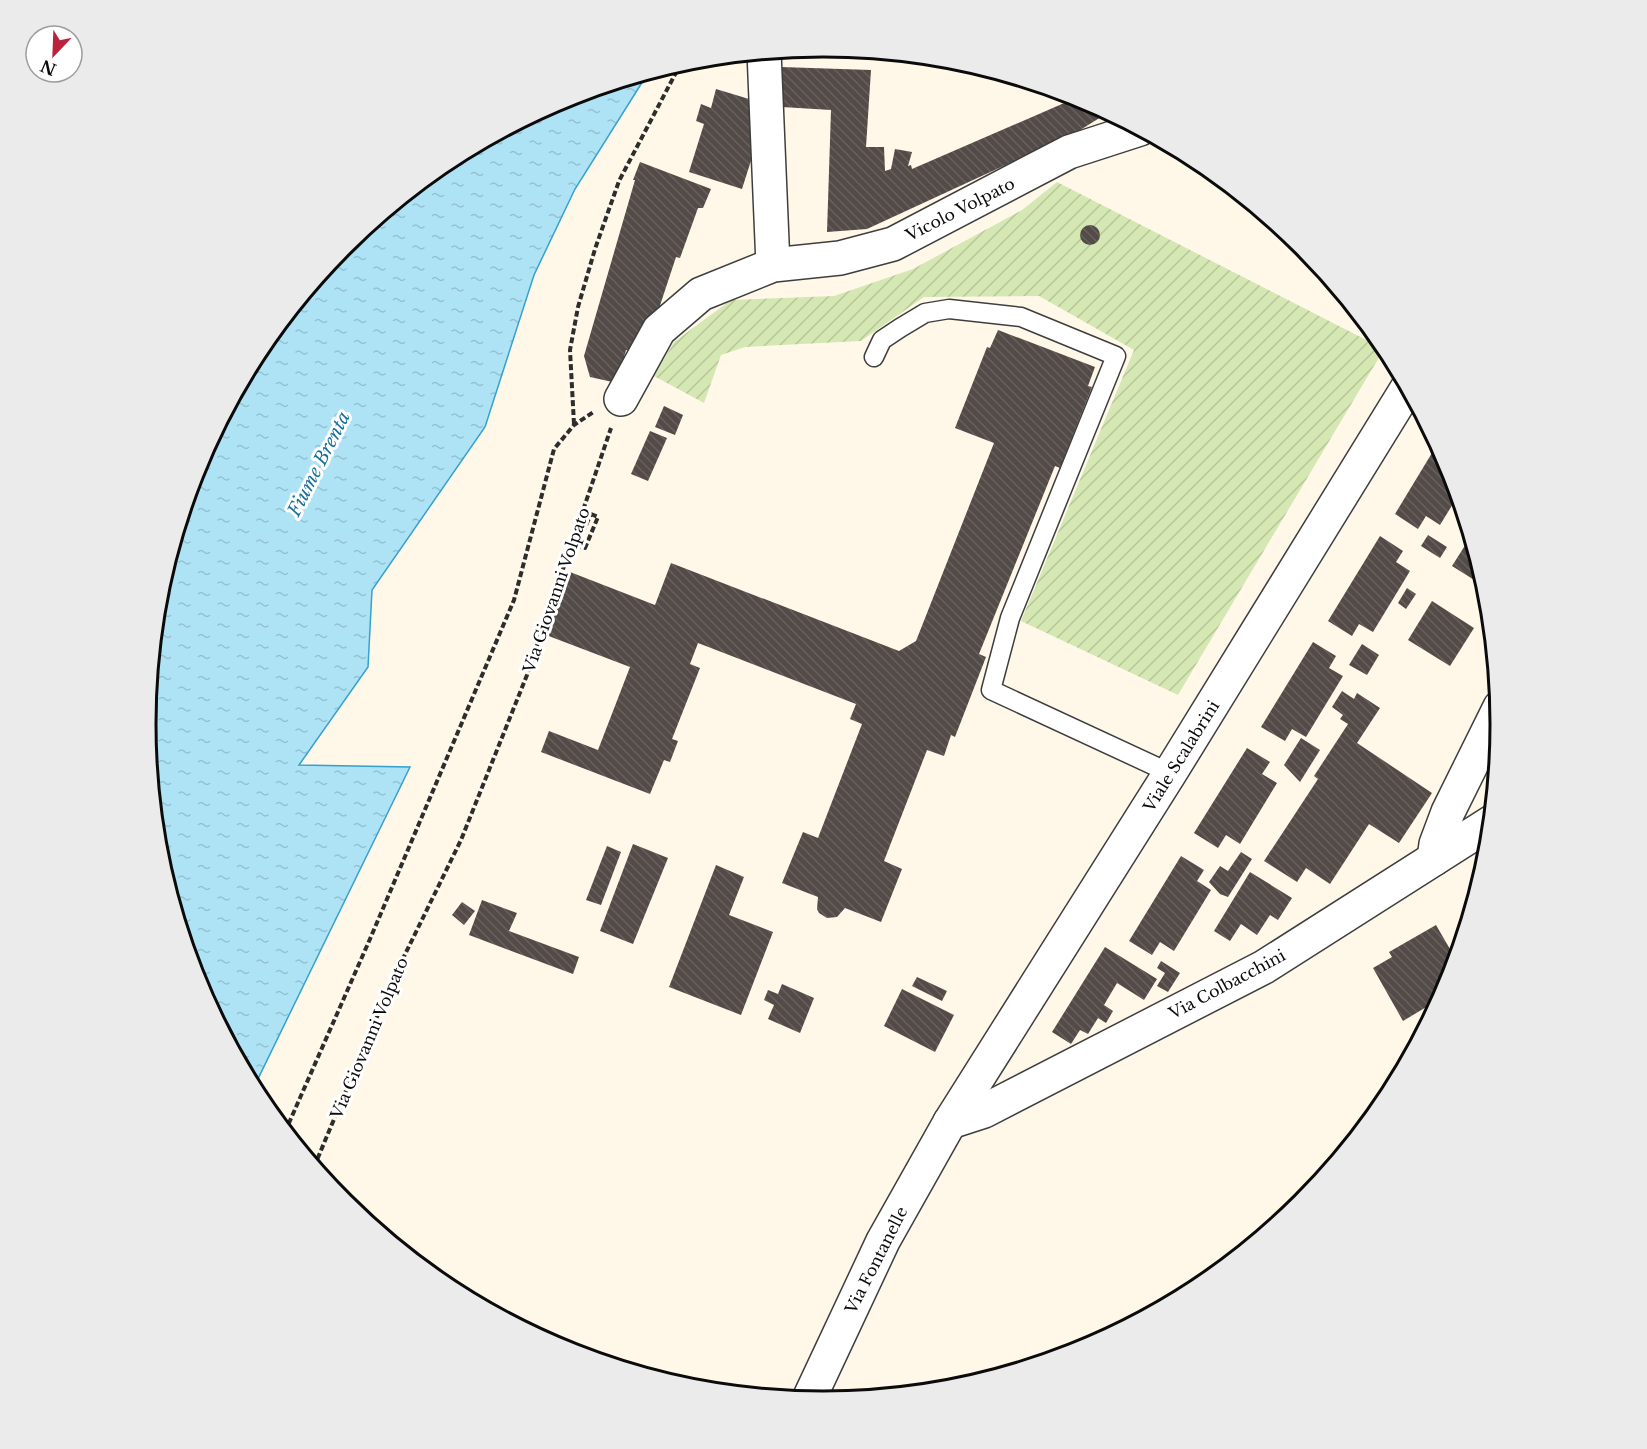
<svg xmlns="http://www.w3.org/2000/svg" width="1647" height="1449" viewBox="0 0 1647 1449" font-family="'Libre Baskerville',serif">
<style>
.garden{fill:url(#garden-furrows)}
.water{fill:url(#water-ripples);stroke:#35a1cd;stroke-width:1.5}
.building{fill:url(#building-back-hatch)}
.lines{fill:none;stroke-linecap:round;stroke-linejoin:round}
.service-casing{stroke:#3e3e3e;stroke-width:21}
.minor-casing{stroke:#3e3e3e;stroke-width:36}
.tertiary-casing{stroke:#3e3e3e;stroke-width:36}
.path{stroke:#2d2d2d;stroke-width:4;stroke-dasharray:6 3;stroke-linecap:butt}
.service{stroke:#fff;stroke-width:18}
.minor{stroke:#fff;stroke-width:33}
.tertiary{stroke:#fff;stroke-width:33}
.labels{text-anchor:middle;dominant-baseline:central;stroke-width:6;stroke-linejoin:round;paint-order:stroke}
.street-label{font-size:16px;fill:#0b0b0b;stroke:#fff}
.water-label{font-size:18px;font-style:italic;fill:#15709c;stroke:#fff}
.rim{fill:none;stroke:#0b0b0b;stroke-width:3}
</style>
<defs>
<pattern id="garden-furrows" width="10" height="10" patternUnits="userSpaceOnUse" patternTransform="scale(1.5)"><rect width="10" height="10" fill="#d5e8b3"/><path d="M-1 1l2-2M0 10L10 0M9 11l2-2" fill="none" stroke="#b6c699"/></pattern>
<pattern id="water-ripples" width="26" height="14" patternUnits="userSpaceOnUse" patternTransform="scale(1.5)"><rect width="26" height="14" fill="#aee3f6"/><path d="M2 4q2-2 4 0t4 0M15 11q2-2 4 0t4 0" fill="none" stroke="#94c1d2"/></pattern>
<pattern id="building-back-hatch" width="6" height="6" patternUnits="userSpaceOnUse" patternTransform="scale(1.5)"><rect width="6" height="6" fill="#534b47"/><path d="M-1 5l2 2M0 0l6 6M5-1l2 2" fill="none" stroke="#67605d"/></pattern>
</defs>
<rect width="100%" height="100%" fill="#fff8e9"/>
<path class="garden" d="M1057,182L1384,349L1178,695L1021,621L1134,350L1039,296L924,297L861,341L745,347L721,355L704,403L654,376L674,342L731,300L834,296L913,269L1022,210Z"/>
<path class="water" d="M648,73L575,189L534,275L485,427L372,590L368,667L299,765L410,767L253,1089L197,984L158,856L146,724L159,592L197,465L260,348L344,245L447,161L564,98Z"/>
<g class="building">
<path d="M781,67L871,70L866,147H884L885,171L891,169L895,149L912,152L908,166L911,165L912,169L1078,97L1109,112L1077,132L867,229L827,232L831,110L782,107Z"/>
<path d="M716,89L749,99L756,124L762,126L742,189L689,172L704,124L696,121L701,104L711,108Z"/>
<path d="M640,162L711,189L703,208H698L680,258L676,257L644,354L626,350L617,383L590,377L584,356L635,180H633Z"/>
<circle cx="1090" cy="235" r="10"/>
<path d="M998,330L1095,367L1088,386L1092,387L1060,468L1055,466L979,654L986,657L955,737L951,735L944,756L927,750L884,861L902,869L881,922L845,908L837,917L827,918L819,913L817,909L818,897L782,883L803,832L818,838L862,724L850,719L856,704L698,643L690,664L700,668L672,739L678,741L670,762L664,760L650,794L541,752L549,731L598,750L630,667L546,635L570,572L655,605L671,563L899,651L916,641L994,443L955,428L987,347L990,348Z"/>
<path d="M664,406L683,415L675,435L655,427Z"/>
<path d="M650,431L667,438L648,481L631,474Z"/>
<path d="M1438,443L1450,465L1459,494L1440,525L1426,516L1418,529L1395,514Z"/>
<path d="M1428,535L1447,547L1440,558L1421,546Z"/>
<path d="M1380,536L1403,551L1396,562L1410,571L1373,632L1359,624L1352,636L1328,621Z"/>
<path d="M1471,536L1473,541L1487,588L1452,566Z"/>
<path d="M1407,588L1416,594L1406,609L1398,603Z"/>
<path d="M1432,601L1474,628L1450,666L1408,640Z"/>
<path d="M1313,642L1336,656L1329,668L1343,676L1306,737L1292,729L1285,741L1261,727Z"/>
<path d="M1362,644L1379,655L1367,675L1349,665Z"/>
<path d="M1342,691L1354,699L1357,693L1380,708L1357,743L1432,793L1399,843L1369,824L1330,884L1306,868L1297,882L1264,861L1318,779L1314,776L1348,724L1340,719L1343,715L1332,707Z"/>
<path d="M1301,738L1320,750L1300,782L1284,765Z"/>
<path d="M1247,748L1270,762L1262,774L1277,783L1240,844L1226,835L1218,848L1194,833Z"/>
<path d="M633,844L668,858L633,944L600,931Z"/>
<path d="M607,846L621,852L601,905L586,900Z"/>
<path d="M1241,852L1252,859L1228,897L1220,894L1209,882L1220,866L1228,871Z"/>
<path d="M1181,856L1204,870L1197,881L1211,890L1174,951L1160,942L1152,955L1129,941Z"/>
<path d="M716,865L744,877L729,915L773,932L741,1015L669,987Z"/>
<path d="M1250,872L1292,898L1278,920L1270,915L1257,935L1241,924L1230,941L1214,931Z"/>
<path d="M482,900L517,913L509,931L579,957L573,974L469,935Z"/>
<path d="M462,902L475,911L464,925L452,915Z"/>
<path d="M1436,925L1457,961L1450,984L1433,1015L1428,1006L1403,1021L1373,968L1392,957L1389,952Z"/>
<path d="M1105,947L1157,979L1144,1000L1117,983L1104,1005L1113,1011L1106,1023L1098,1018L1088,1034L1080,1030L1071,1044L1052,1032Z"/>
<path d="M1161,961L1180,973L1168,992L1157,986L1165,973L1157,968Z"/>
<path d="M917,977L947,991L942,1001L912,986Z"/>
<path d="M782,984L814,998L800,1033L768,1019L774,1005L764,1000L768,990L778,994Z"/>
<path d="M902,989L954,1015L935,1052L884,1026Z"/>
</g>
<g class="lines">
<defs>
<path id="service" d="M874,357L882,340L900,328L925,313L949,309L1021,317L1116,356L1010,618L991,690L1170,773"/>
<g id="minor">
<path d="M764,52L773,265"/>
<path d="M621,399L659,330L701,294L773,265L840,258L893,244L1069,152L1140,129"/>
<path d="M1434,859L1436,844L1448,812L1500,707"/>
<path d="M950,1122L984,1111L1264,967L1492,822"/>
</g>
<path id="tertiary" d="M808,1401L883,1241L950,1122L1170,773L1408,387"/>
</defs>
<use href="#service" class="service-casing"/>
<use href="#minor" class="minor-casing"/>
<use href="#tertiary" class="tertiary-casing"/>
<g class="path">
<path d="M574,424L570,350L578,307L595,249L619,181L681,63"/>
<path d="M591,514L598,517L585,548L577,545Z"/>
<path d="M285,1132L370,939L514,600L554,449L574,425L595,411"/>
<path d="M314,1167L392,981L461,840L527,675L611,428"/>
</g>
<use href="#service" class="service"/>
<use href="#minor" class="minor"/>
<use href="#tertiary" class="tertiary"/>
</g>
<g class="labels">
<g class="street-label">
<text transform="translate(960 209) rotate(-27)">Vicolo Volpato</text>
<text transform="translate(556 590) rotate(-71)">Via Giovanni Volpato</text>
<text transform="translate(1181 756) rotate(-58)">Viale Scalabrini</text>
<text transform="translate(1227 984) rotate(-28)">Via Colbacchini</text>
<text transform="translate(369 1038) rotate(-67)">Via Giovanni Volpato</text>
<text transform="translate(876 1260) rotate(-63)">Via Fontanelle</text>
</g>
<g class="water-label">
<text transform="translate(319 464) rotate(-63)">Fiume Brenta</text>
</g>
</g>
<path d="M0 0H1647V1449H0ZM156 724a667 667 0 1 1 1334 0a667 667 0 1 1-1334 0Z" fill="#ebebeb" fill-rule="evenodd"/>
<path class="rim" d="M156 724a667 667 0 1 1 1334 0a667 667 0 1 1-1334 0Z"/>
<g transform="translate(54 54) rotate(203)"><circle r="28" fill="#ffffff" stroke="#9d9d9d" stroke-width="1.5"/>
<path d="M0-4.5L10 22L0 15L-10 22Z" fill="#ba233b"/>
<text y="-9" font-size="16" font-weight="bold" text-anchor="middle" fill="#0b0b0b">N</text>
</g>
</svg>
